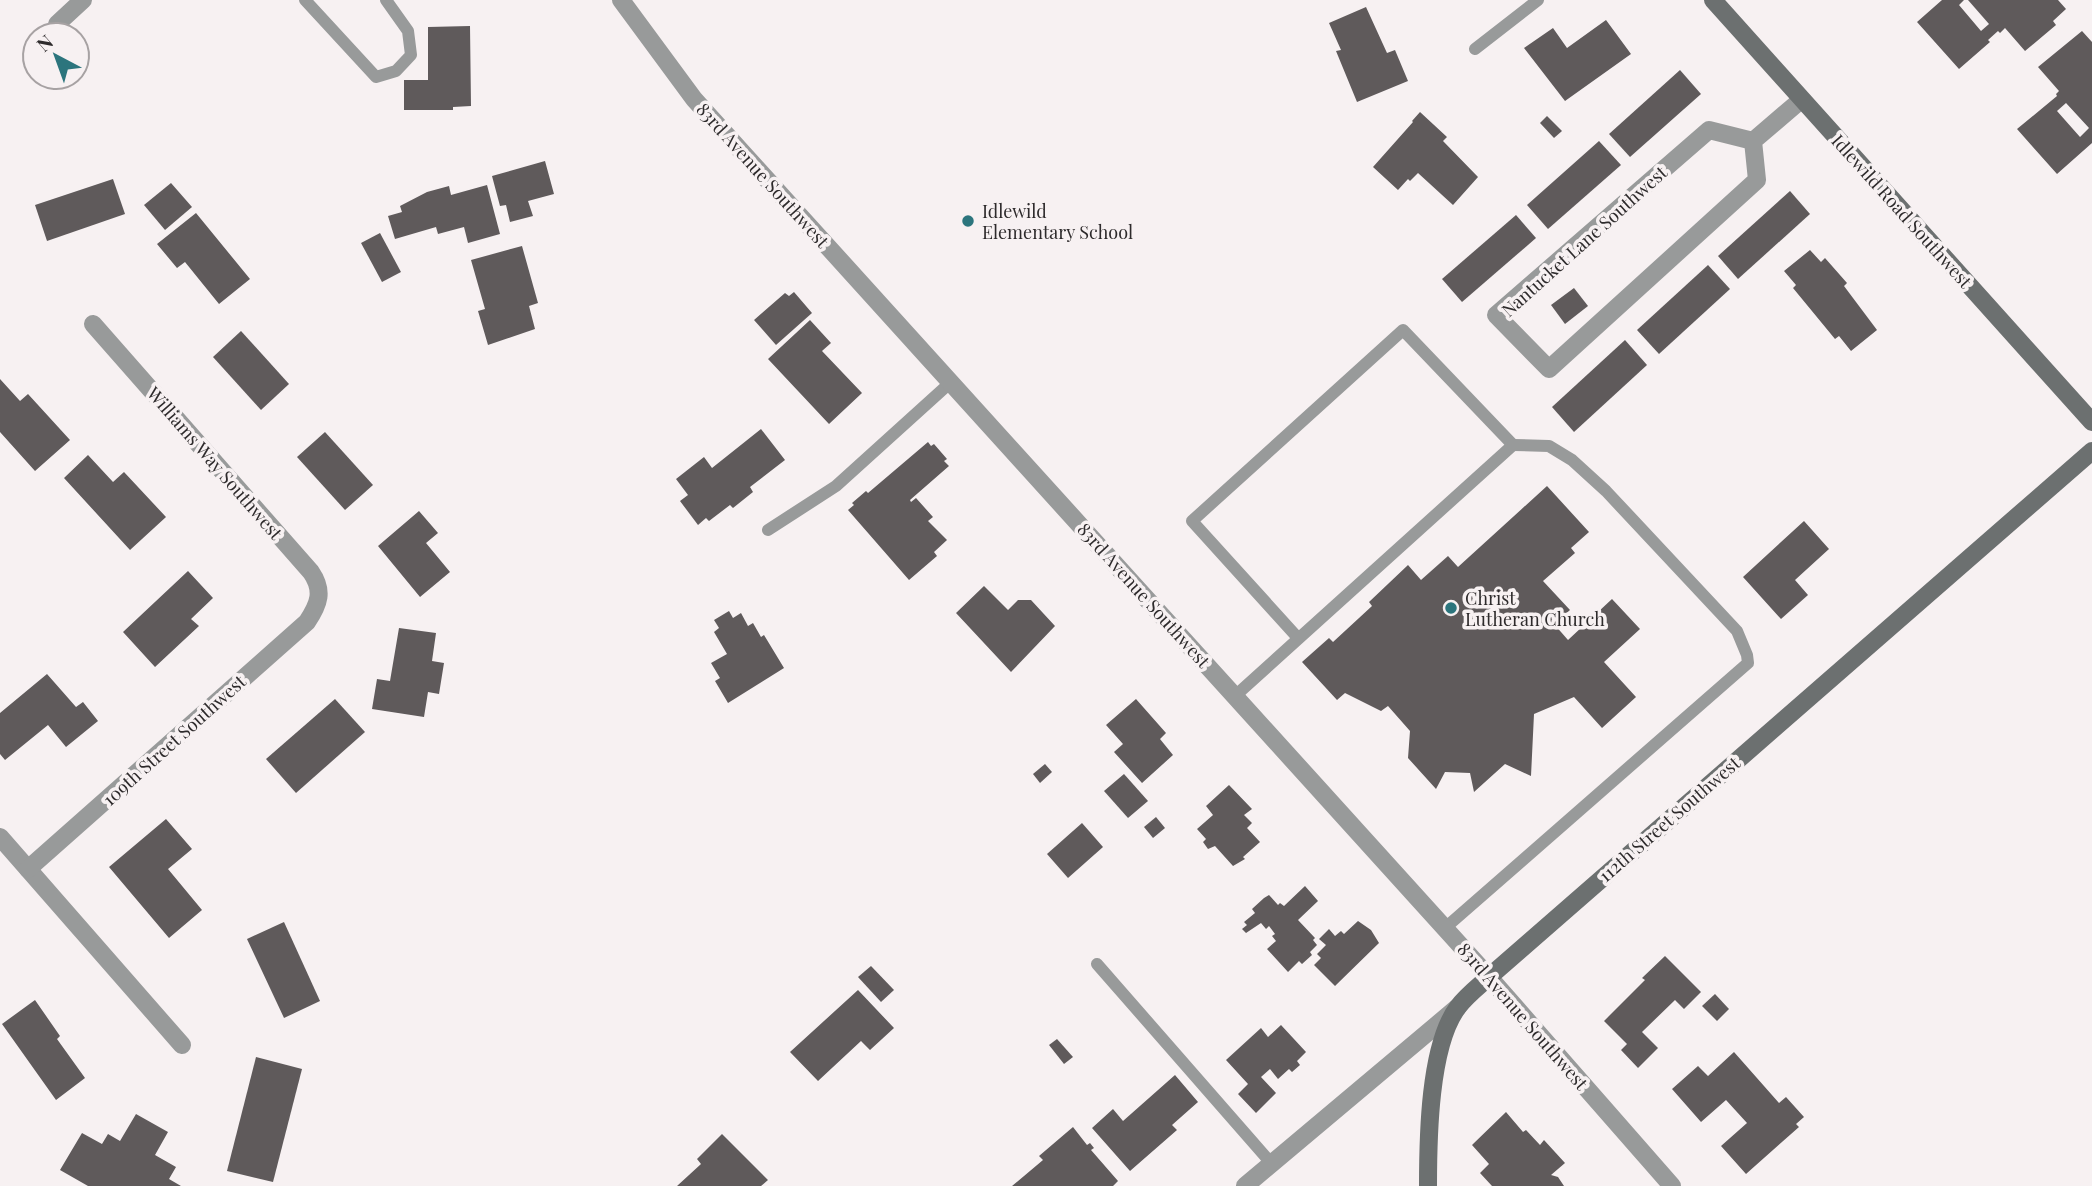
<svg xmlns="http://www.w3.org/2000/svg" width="2092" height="1186" viewBox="0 0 2092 1186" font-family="'Playfair Display',serif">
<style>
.building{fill:#5f5a5b;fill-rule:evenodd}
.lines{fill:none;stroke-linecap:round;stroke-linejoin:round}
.lane{stroke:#989a9a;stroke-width:12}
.street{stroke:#989a9a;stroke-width:18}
.secondary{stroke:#6c7070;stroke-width:18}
.poi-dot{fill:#2c757d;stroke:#f7f1f2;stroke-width:2.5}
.labels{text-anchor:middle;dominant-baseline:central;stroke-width:7;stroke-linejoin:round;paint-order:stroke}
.street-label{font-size:18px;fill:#2e2b2c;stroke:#f7f1f2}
.poi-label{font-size:18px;fill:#2e2b2c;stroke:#f7f1f2;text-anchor:start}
</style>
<rect width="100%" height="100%" fill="#f7f1f2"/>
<g class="building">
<path d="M1942,0H1964L1959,5L1981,31L1989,24L1968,0H2058L2066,9L2053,21L2056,25L2025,51L2005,28L2000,33L1998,31L1988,40L1990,42L1959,69L1917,22Z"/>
<path d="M1366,7L1387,53L1395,50L1408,81L1357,102L1336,51L1341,50L1329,23Z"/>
<path d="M1606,20L1631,54L1565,101L1524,48L1553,28L1567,48Z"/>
<path d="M470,26L471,106L453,107V110H404V80H428V27Z"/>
<path d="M2082,31L2092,42V143L2057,174L2017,129L2057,96L2056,94L2059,91L2038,67ZM2066,103L2089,128L2080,137L2057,111Z"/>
<path d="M1680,70L1701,94L1630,157L1609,134Z"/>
<path d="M1420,112L1447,137L1443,141L1478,177L1453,205L1418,173L1410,181L1408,179L1398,190L1373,167L1413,122L1412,121Z"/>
<path d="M1547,116L1562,131L1554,138L1540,123Z"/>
<path d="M1599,141L1621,165L1548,229L1527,205Z"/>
<path d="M545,161L554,194L528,201L533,216L510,222L506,205L500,206L492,176Z"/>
<path d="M113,179L125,214L47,241L35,205Z"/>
<path d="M171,183L192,207L165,230L144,205Z"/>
<path d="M487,185L500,234L468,243L464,227L438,234L436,227L395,239L388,216L402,212L400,206L427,192L449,186L451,195Z"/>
<path d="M1790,191L1810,214L1738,279L1718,256Z"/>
<path d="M196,213L250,279L219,304L185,262L177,268L157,244Z"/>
<path d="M1516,215L1536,238L1462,302L1442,279Z"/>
<path d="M380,233L401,272L382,282L361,243Z"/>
<path d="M522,246L538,303L529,306L535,329L488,345L478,311L485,309L471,260Z"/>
<path d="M1810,250L1821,262L1825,258L1847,283L1844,286L1877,330L1851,351L1839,336L1835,339L1793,288L1796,285L1784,271Z"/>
<path d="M1708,265L1730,289L1659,354L1637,330Z"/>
<path d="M1574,288L1588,306L1565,324L1551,305Z"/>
<path d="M794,292L812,313L776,345L754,320L785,293L789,296Z"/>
<path d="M810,320L831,343L822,351L862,393L829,424L768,359Z"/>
<path d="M241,331L289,384L261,410L213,357Z"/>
<path d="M1625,340L1647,365L1574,432L1552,407Z"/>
<path d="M0,379L20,401L28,394L70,440L35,471L0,432Z"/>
<path d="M761,429L785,460L750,487L753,492L733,508L730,505L709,521L706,518L698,525L680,501L688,495L676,479L704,457L712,468Z"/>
<path d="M325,432L373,485L345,510L297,457Z"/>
<path d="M928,442L931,446L934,444L947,459L944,461L949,466L910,500L911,502L916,498L933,517L928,521L947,540L934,552L937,556L909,580L848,510L854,505L852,503L866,491L868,493Z"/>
<path d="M88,455L113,482L124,472L166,517L130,550L64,478Z"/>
<path d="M1547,486L1589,532L1571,548L1575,553L1543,581L1570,610L1554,624L1568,640L1612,599L1640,629L1604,662L1636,697L1602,728L1574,697L1534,714L1531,776L1505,764L1474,792L1470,773L1445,772L1436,789L1408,758L1410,731L1388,706L1381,711L1345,693L1337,700L1302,662L1329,638L1333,642L1372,606L1369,602L1408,565L1421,580L1448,556L1458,567Z"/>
<path d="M419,511L438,533L426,543L450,572L420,597L378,546Z"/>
<path d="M1804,521L1829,549L1795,580L1808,595L1781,619L1743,577Z"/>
<path d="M188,571L213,598L191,619L199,626L155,667L123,632Z"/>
<path d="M984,586L1008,610L1018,600H1031L1055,626L1011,672L956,613Z"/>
<path d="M729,611L733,618L741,613L748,626L753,623L761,637L764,635L784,668L728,703L715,681L720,678L711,663L727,654L714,632L719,628L714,620Z"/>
<path d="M399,628L436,633L432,661L444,663L439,694L428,692L424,717L372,709L377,679L390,681Z"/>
<path d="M47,674L76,707L83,702L98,721L66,747L48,725L5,760L0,754V713Z"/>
<path d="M335,699L365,732L296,793L266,759Z"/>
<path d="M1136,699L1166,733L1160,739L1173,755L1142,783L1114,752L1123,744L1106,725Z"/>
<path d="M1045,764L1052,772L1040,783L1033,774Z"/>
<path d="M1124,774L1148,801L1128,818L1104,791Z"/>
<path d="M1229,785L1252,809L1244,815L1252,823L1247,828L1260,842L1243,857L1245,859L1233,866L1215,846L1208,849L1203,842L1206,839L1197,829L1213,815L1206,806Z"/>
<path d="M1156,817L1165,828L1153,838L1144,827Z"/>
<path d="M166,819L192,849L168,869L202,910L169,938L109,867Z"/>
<path d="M1082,823L1103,847L1068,878L1047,854Z"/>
<path d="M1305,886L1318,901L1298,920L1315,938L1313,940L1317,945L1310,952L1312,955L1302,964L1299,961L1288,972L1267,949L1276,941L1272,936L1275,934L1269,926L1266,929L1261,923L1246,933L1242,929L1247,925L1244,922L1255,913L1252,909L1264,898L1269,895L1278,905L1280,903L1284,906Z"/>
<path d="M1358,921L1371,930L1379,943L1335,986L1314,965L1321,958L1317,954L1326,945L1319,939L1329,929L1335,936L1341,931L1344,934Z"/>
<path d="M284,922L320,1001L284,1018L247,939Z"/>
<path d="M1665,956L1701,992L1684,1009L1675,1000L1642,1032L1658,1048L1638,1068L1621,1050L1627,1044L1604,1021L1645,980L1642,978Z"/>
<path d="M871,966L894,990L881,1002L858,977Z"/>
<path d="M858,990L894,1028L870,1050L861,1041L818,1081L790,1052Z"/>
<path d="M1715,994L1729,1009L1717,1021L1702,1006Z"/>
<path d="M35,1000L60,1036L57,1039L85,1078L56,1100L2,1024Z"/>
<path d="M1281,1025L1306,1052L1297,1061L1300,1065L1292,1072L1289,1069L1278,1079L1270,1069L1261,1077L1276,1093L1256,1113L1238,1094L1248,1084L1226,1060L1261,1028L1268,1037Z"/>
<path d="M1057,1039L1073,1057L1064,1064L1049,1045Z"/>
<path d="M1734,1052L1779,1103L1786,1097L1804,1117L1796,1124L1799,1127L1746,1174L1721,1146L1747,1123L1726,1100L1701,1122L1672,1089L1698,1066L1708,1076Z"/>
<path d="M256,1057L302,1069L273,1182L227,1171Z"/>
<path d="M1175,1075L1198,1102L1172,1125L1177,1130L1130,1171L1092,1128L1113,1109L1123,1121Z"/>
<path d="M1506,1112L1523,1132L1526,1130L1540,1145L1544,1140L1565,1163L1551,1175L1558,1177L1564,1186H1492L1480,1173L1489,1164L1472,1145Z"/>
<path d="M136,1114L168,1132L155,1155L176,1167L169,1179L181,1186H88L60,1170L82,1133L102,1144L108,1134L120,1141Z"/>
<path d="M1073,1127L1087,1145L1090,1143L1094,1148L1091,1150L1118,1181L1113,1186H1012L1043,1160L1039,1156Z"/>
<path d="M722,1134L768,1180L761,1186H677L701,1164L697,1159Z"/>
</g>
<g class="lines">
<g class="lane">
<path d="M305,0L376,77L396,71L411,55L408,31L386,0"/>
<path d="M1475,49L1538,0"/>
<path d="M768,530L836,486L951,382"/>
<path d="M1235,696L1513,445L1403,330L1192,521L1298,638"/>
<path d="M1445,928L1748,663L1747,655L1737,631L1606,491L1572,460L1549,446L1513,445"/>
<path d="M1097,964L1272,1164"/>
</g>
<g class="street">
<path d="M621,0L694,99L1489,977L1672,1186"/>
<path d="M57,24L83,0"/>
<path d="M1753,141L1757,180L1549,369L1496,315L1709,130L1753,141L1801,100"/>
<path d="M0,837L182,1045"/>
<path d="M28,869L307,622C319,604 324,591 311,572L93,324"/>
<path d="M1245,1186L1458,1007"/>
</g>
<g class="secondary">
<path d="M1713,0L2092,422"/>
<path d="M1428,1186C1428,1139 1429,1045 1458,1007C1466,996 1479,986 1489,977L2092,451"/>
</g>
</g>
<g class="poi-dot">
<circle cx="968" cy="221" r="7"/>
<circle cx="1451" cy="608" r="7"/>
</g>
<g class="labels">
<g class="street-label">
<text transform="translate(763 175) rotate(48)">83rd Avenue Southwest</text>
<text transform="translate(1902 211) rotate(48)">Idlewild Road Southwest</text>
<text transform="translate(1584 241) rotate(-42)">Nantucket Lane Southwest</text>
<text transform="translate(215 463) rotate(49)">Williams Way Southwest</text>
<text transform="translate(1144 595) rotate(48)">83rd Avenue Southwest</text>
<text transform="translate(174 740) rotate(-42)">109th Street Southwest</text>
<text transform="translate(1669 819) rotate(-41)">112th Street Southwest</text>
<text transform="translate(1523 1016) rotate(49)">83rd Avenue Southwest</text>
</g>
<g class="poi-label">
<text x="982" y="211">Idlewild<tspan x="982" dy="21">Elementary School</tspan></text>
<text x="1465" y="598">Christ<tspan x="1465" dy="21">Lutheran Church</tspan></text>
</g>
</g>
<g transform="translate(56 56) rotate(319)"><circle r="33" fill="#f7f1f2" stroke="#a7a2a3" stroke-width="2"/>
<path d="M0-5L12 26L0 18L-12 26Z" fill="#2c757d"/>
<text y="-10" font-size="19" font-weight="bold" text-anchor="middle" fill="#2e2b2c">N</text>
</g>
</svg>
